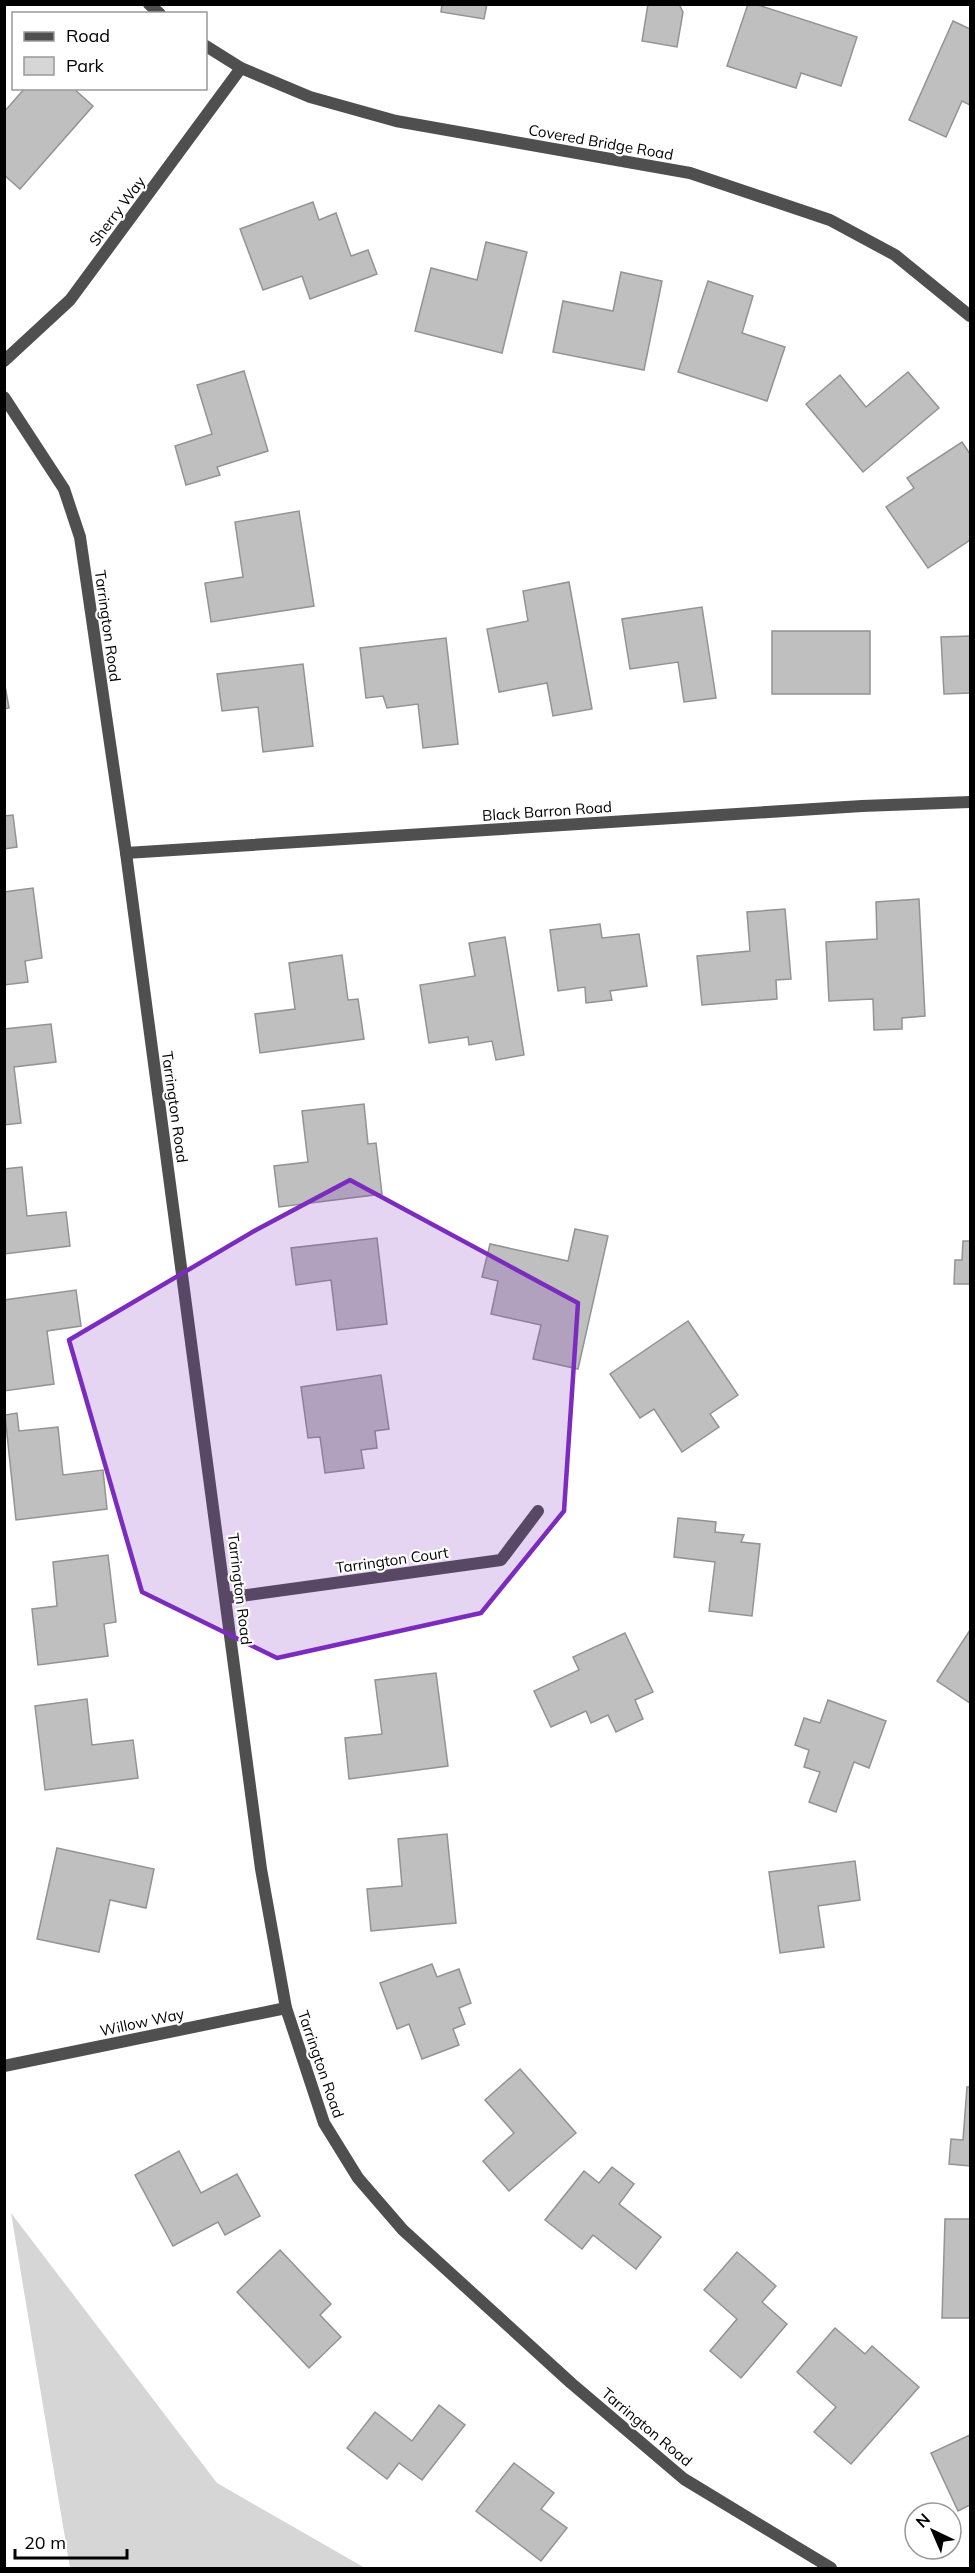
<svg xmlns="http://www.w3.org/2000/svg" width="975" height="2573" viewBox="0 0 975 2573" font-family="Mulish,sans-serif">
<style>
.green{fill:#d6d6d6}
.building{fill:#bfbfbf;stroke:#939393;stroke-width:1.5}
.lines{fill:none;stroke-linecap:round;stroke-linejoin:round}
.street{stroke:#4f4f4f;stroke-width:12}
.marked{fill:#7b2cbf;fill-opacity:0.2;stroke:#7b2cbf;stroke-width:4.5;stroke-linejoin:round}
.labels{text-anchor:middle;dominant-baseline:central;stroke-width:4.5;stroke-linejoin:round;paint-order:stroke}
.street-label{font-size:15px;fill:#000;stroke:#fff}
</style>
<rect width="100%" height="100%" fill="#fff"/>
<path class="green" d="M11,2213L217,2483L365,2568H70Z"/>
<g class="building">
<path d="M442,4H487L484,19L441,12Z"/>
<path d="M648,4H679L683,12L677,47L642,41Z"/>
<path d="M748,4H755L857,37L841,86L801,73L796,88L727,66Z"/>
<path d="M953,21L970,29V105L962,101L946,137L909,120Z"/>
<path d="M25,88H73L93,106L20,189L4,175V112Z"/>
<path d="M313,202L319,220L336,213L351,256L368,250L377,274L310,299L302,276L263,290L240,229Z"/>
<path d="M486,242L527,252L502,353L415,331L431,268L477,280Z"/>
<path d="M621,272L662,281L644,370L553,352L563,301L613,311Z"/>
<path d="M708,281L753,296L742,333L785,347L767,401L678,372Z"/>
<path d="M244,371L268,451L217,467L220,475L186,485L175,446L212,434L197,385Z"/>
<path d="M908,372L939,408L863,472L806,404L840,375L866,407Z"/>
<path d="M962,442L970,454V540L928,568L886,507L914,488L907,478Z"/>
<path d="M299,511L314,606L211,622L205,583L243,577L235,522Z"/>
<path d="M569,582L592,709L553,716L547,683L499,692L487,629L528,621L523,591Z"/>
<path d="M702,607L716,698L684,702L678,662L630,669L622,619Z"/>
<rect x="772" y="631" width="98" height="63"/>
<path d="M970,636V693L944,694L941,637Z"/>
<path d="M446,638L458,744L423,748L418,704L387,708L383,696L366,698L360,648Z"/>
<path d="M303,664L313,746L263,752L258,707L222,711L217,674Z"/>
<path d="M4,680L9,708L4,709Z"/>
<path d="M13,815L17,847L4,849V816Z"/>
<path d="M33,888L42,958L25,961L28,982L4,985V892Z"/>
<path d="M919,899L925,1016L902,1018V1029L874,1030L873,999L829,1001L826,942L877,939L876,902Z"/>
<path d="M785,909L791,979L776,980L777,999L702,1005L697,956L750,951L747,912Z"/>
<path d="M600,924L602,938L639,934L647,986L610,991L612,1000L586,1003L585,987L558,991L550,930Z"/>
<path d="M505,937L524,1055L496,1060L492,1041L469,1045L468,1037L429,1043L420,985L475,976L469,943Z"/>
<path d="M342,955L348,1000L358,999L364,1039L260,1053L255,1014L295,1009L289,963Z"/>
<path d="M51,1024L56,1062L14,1067L21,1123L4,1125V1029Z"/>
<path d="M364,1104L368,1144L376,1143L382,1194L279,1207L274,1166L308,1162L302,1111Z"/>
<path d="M22,1167L27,1216L66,1212L70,1246L4,1254V1169Z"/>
<path d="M575,1229L608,1236L578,1369L533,1359L541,1325L491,1314L498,1281L482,1277L490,1244L568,1261Z"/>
<path d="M377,1238L387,1324L337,1330L331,1280L296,1285L291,1248Z"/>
<path d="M963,1241H970V1284H954L955,1260H962Z"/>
<path d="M76,1290L81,1326L47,1331L54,1384L4,1391V1300Z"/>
<path d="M688,1321L738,1395L710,1414L719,1427L682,1452L654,1409L640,1418L610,1374Z"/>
<path d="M381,1375L389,1429L375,1431L377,1448L361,1450L364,1468L325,1473L320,1437L308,1438L301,1387Z"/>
<path d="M17,1413L19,1431L58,1427L63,1475L103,1470L107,1509L16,1520L5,1415Z"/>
<path d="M678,1518L716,1522L715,1532L744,1535L741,1542L760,1544L752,1616L709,1611L715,1562L674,1557Z"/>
<path d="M108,1555L116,1622L104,1624L108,1656L38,1665L32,1609L57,1606L53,1562Z"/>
<path d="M970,1630V1703L937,1681Z"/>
<path d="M625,1633L653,1692L635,1700L643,1719L616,1732L608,1715L591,1723L586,1711L551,1727L534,1691L579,1670L573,1657Z"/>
<path d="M436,1673L448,1766L349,1779L345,1738L382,1734L375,1680Z"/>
<path d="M87,1699L92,1745L133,1740L138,1778L45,1790L35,1706Z"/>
<path d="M828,1700L886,1721L869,1768L854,1762L836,1812L809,1802L820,1772L804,1767L809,1750L795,1745L804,1718L820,1723Z"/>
<path d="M447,1834L456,1923L371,1931L367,1889L402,1886L398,1839Z"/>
<path d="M57,1848L154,1869L146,1908L110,1900L99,1952L37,1939Z"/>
<path d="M855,1861L860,1900L818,1906L824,1947L780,1953L769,1872Z"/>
<path d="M432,1964L437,1977L459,1969L471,2003L459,2008L465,2024L453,2029L459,2045L422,2059L409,2024L397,2029L380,1983Z"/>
<path d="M520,2069L576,2133L509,2191L483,2161L514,2133L485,2100Z"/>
<path d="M967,2087H970V2166L949,2164L951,2139L963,2140Z"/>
<path d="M179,2151L201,2193L237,2174L260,2216L225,2235L218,2222L173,2246L135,2175Z"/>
<path d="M612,2167L634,2184L619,2204L661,2237L636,2269L593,2235L582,2249L545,2220L584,2171L599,2183Z"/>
<path d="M945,2219H970V2318H942Z"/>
<path d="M280,2250L331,2304L320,2315L341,2337L309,2368L237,2292Z"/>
<path d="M737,2252L776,2286L762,2302L787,2324L741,2378L710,2351L737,2319L704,2290Z"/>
<path d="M835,2328L865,2354L872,2346L919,2387L851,2464L814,2432L836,2407L797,2372Z"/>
<path d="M439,2405L465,2425L422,2480L399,2463L387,2479L347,2448L375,2412L412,2441Z"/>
<path d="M970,2435V2505L958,2511L931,2453Z"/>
<path d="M514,2463L554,2493L541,2509L567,2528L541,2561L476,2511Z"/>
</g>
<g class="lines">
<g class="street">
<path d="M149,4L160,14"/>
<path d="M206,46L241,68L310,97L396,121L690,173L830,220L895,255L970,316"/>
<path d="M4,361L70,300L241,68"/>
<path d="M4,397L64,489L80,537L126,853L261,1869L286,2008L324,2123L358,2178L403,2230L571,2383L684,2479L831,2568"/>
<path d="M126,853L862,806L970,802"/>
<path d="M226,1598L501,1560L538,1511"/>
<path d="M4,2066L286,2008"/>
</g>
</g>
<path class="marked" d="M350,1180L578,1303L564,1511L481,1613L277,1658L142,1592L69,1340L256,1230Z"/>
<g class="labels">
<g class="street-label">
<text transform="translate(601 142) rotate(10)">Covered Bridge Road</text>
<text transform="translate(117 211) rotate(-53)">Sherry Way</text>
<text transform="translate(108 626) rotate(82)">Tarrington Road</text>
<text transform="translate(547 811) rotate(-4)">Black Barron Road</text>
<text transform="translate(175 1107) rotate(82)">Tarrington Road</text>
<text transform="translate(392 1560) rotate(-8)">Tarrington Court</text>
<text transform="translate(240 1589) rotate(83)">Tarrington Road</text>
<text transform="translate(142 2022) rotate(-12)">Willow Way</text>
<text transform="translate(321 2064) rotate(71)">Tarrington Road</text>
<text transform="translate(647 2427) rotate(40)">Tarrington Road</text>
</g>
</g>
<rect width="975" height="2573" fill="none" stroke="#000000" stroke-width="12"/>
<rect x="12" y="12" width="195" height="78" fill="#ffffff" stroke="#999999" stroke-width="1.5"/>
<rect x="24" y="32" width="30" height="9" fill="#4f4f4f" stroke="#999999" stroke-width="1.5"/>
<text x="66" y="42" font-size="18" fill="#000000">Road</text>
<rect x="24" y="57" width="30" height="18" fill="#d6d6d6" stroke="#999999" stroke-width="1.5"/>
<text x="66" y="72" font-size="18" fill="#000000">Park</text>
<g transform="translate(933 2531) rotate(316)"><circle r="28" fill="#ffffff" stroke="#999999" stroke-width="1.5"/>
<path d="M0-4.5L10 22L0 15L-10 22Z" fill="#000000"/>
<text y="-9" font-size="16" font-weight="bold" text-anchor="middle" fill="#000000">N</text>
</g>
<path d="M15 2549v9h112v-9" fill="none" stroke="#000000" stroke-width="3"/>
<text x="24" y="2549" font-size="18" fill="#000000" stroke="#ffffff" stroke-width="4.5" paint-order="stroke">20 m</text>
</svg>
